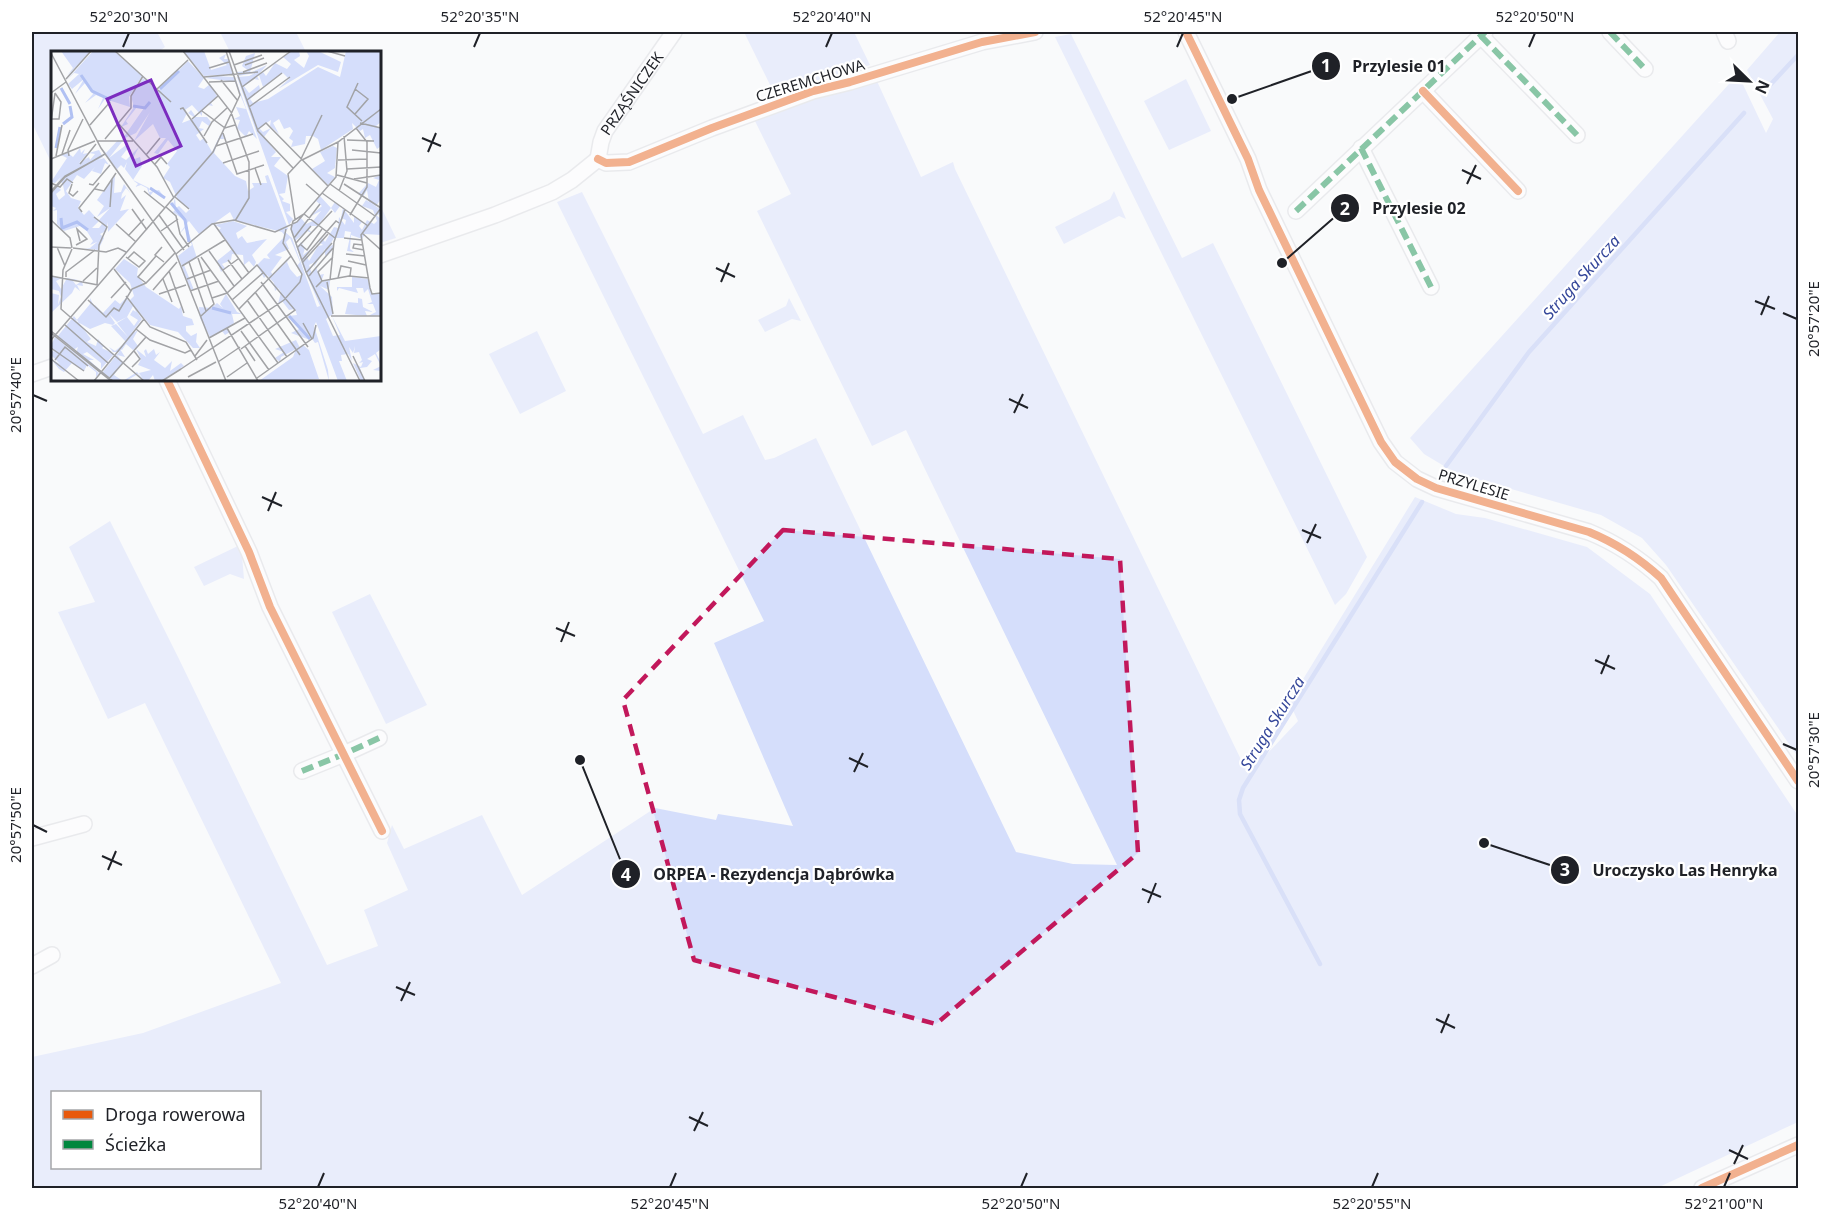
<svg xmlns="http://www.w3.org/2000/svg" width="1830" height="1220" viewBox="0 0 1830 1220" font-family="'Noto Sans',sans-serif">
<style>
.green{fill:#d5defb;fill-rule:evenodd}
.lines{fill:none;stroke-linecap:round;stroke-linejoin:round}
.stream{stroke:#b1c1f3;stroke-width:4.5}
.minor-casing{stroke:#d6d8db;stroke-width:18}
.minor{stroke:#fefefe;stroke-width:15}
.quiet{stroke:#00873e;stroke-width:6;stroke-dasharray:12 6;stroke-linecap:butt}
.cycleway-casing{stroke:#fff;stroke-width:11}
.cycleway{stroke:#e8590c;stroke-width:8}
.marked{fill:none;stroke:#c2185b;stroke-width:4.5;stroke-dasharray:12 8;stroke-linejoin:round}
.ticks{fill:none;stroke:#1f2127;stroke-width:2}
.labels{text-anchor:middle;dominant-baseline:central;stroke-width:4.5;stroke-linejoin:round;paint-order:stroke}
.street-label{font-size:15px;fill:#1f2127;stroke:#fff}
.water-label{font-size:16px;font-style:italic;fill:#35479a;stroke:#fff}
.inset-river{fill:none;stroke:#b1c1f3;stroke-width:3}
.inset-road{fill:none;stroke:#a2a3a6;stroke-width:1.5}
.view{fill:#7b2cbf;fill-opacity:0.15;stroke:#7b2cbf;stroke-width:3}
.inset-edge{fill:none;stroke:#1f2127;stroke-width:3}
.leader{fill:none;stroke:#1f2127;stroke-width:2}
.callout-dot{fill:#1f2127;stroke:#fff;stroke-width:2}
.mark-label{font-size:18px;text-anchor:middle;font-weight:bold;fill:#fff}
.callout-label{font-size:16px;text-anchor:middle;font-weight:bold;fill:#1f2127;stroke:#fff;stroke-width:4.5;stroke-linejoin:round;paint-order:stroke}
.neatline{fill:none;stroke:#1f2127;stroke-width:2}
.ticks-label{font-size:15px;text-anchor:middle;fill:#1f2127}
</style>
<rect width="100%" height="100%" fill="#f9fafb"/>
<g class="green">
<path d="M32,32H157L165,47L158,52H52V164L32,123Z"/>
<path d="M220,32H299L297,34L306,52H230Z"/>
<path d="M744,32H854L870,65L775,95Z"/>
<path d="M1780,32H1798V757L1666,565L1642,538L1601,515L1463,475L1459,478L1449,469L1424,454L1410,438L1738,74L1766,133L1773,119L1747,70Z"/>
<path d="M1071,34L1182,258L1213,243L1367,557L1346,594L1335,605L1055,37Z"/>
<path d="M876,79L921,177L953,162L955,169L1248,774L1298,721L1289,702L1415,497L1456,514L1485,518L1587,547L1650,594L1798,816V1122L1657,1188H32V1057L143,1033L281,983L145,703L108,719L58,612L95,602L69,547L110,521L179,659L327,965L378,946L364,910L408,890L387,843L392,825L404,849L482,815L522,895L655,808L716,820L718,814L793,826L714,643L764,621L557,202L582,192L703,434L743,415L765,460L774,458L816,438L1016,852L1073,864L1117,865L906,430L872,446L757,211L791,194L754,119ZM52,1092H260V1168H52Z"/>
<path d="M1186,79L1211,131L1169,150L1144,101Z"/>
<path d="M1114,191L1126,219L1119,216L1064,244L1055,227L1110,199Z"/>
<path d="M380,205L396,238L380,243Z"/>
<path d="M789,298L801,321L792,319L765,332L758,320L786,306Z"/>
<path d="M537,331L566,391L520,414L489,354Z"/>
<path d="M238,546L242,555L244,579L230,574L204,586L194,567Z"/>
<path d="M370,594L427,705L386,724L332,612Z"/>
</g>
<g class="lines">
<g class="stream">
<path d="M1771,84L1798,55"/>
<path d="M1446,466L1529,352L1744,113"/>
<path d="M1320,964L1240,814L1239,800L1243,788L1422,502"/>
</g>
<defs>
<g id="minor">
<path d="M1186,32L1248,159L1259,190L1381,442L1395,462L1417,479L1436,488L1589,532C1616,543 1639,558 1661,578L1798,781"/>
<path d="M1610,32L1645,69"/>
<path d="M1724,32L1728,41"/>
<path d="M1481,36L1577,135"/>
<path d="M1423,91L1518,191"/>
<path d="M1361,148L1431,287"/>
<path d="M598,159L606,163L629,162L712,128L813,91L850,82L982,42L1035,32"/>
<path id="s1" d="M598,159L601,142L605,131L674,32"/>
<path d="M1296,211L1485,32"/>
<path d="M380,255L495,215L552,192L572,180L598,159"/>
<path d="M32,374L52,367"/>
<path d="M167,380L249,552L270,607L382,831"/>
<path d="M302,771L344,754L379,738"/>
<path d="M32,838L84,824"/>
<path d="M32,966L52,955"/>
<path d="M1702,1188L1798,1145"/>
</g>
</defs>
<use href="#minor" class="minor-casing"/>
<use href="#minor" class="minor"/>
<g class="quiet">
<path d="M1610,32L1645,69"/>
<path d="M1481,36L1577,135"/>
<path d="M1361,148L1431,287"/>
<path d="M1296,211L1485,32"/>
<path d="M302,771L344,754L379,738"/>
</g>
<defs>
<g id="cycleway">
<path d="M1186,32L1248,159L1259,190L1381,442L1395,462L1417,479L1436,488L1589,532C1616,543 1639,558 1661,578L1798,781"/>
<path d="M1423,91L1518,191"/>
<path d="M598,159L606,163L629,162L712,128L813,91L850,82L982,42L1035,32"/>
<path d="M167,380L249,552L270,607L382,831"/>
<path d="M1702,1188L1798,1145"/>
</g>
</defs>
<use href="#cycleway" class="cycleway-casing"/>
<use href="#cycleway" class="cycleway"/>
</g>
<path d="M0 0H1830V1220H0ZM783,530L1120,559L1138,853L936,1024L694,960L623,700Z" fill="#f9fafb" fill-opacity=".55" fill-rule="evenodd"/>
<path class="marked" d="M783,530L1120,559L1138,853L936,1024L694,960L623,700Z"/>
<path class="ticks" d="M123,47L129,33M474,47L480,33M826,47L832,33M1177,47L1183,33M1529,47L1535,33M422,138L441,146M428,152L436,133M1462,170L1481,179M1467,184L1476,165M716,268L735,277M721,282L729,263M1755,301L1775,309M1783,313L1797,319M1761,315L1769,296M33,395L47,401M1009,399L1028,408M1014,413L1023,394M262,497L282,506M268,511L276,492M1302,530L1321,538M1307,543L1316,524M556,628L575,636M561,642L569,622M1595,660L1615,669M1601,674L1609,655M1783,744L1797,750M849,758L868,767M854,772L863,753M33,825L47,832M102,856L122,865M108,870L116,851M1142,889L1161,897M1148,903L1156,883M396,987L415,995M401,1001L410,982M1436,1019L1455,1028M1441,1033L1449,1014M689,1117L708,1126M694,1131L703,1112M1729,1150L1748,1159M1734,1164L1743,1145M318,1187L324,1173M670,1187L676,1173M1021,1187L1027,1173M1372,1187L1378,1173M1724,1187L1730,1173"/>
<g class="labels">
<g class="street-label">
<text transform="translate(810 80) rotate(-17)">CZEREMCHOWA</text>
<text stroke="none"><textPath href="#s1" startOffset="75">PRZĄŚNICZEK</textPath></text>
<text transform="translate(1474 484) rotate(17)">PRZYLESIE</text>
</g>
<g class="water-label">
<text transform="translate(1581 277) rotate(-48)">Struga Skurcza</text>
<text transform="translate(1272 723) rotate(-58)">Struga Skurcza</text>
</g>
</g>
<g transform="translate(51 51)">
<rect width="330" height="330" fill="#f9fafb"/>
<path d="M10,0H40L16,25L22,17ZM42,0H63L91,25L78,46L79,56L54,48L47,58L52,47L45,44L34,52L42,43L35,31L24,43L33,28L21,38L17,33L28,23L23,22L16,29ZM153,0L160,19L176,14L168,7L175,3L173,8H177L182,23L153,25L133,1ZM240,0H248L249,5L243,9L253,17L258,5L255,0H267L290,11L287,21L267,14L227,38L238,28L232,22L212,36L208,24L212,21L215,25L224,12L236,18L240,13L232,6ZM295,0H330V71L325,75L330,78V95L326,98L319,84L314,87L312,78L309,80L301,72L302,78L270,99L267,88L262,85H255L254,93L240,96L242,90L238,87L242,80L239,76L233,78L228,68L222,72L228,83L219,75L220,69L208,77L212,81L220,77L213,86L225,101L220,106H230L223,115L237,125L234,142L228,143L233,148L231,150L239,153V160L235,161L242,168L238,174L186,26L198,25L204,22L187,25L186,21L198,20L191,15L195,5L204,2L199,22L216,14L206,25L208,29L203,28L193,35L198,42L208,34L209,38L199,48L202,52L217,48L267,16L289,26ZM137,10L153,27L147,36L153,38L159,33L166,45L160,52L162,55L157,54L151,60V65L141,54L134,59L136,62L131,72L144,67L137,62L140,59L145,66H156L160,71L158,75L151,70L148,77L153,78L145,84L149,90L153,87L161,101L169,84L172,83L173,88H168L163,102L184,125L195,130L197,140L203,136L201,132H216L214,125L217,124L237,178L233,180L241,187L266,256L269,255L252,215L240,180V175L250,167L255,173L262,170L270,160L258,166L271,155L265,150L269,145L280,157L284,151L289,155L284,162L280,157L267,175H260L257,178L261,182L256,180L244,190L246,196L250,191L254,197L252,204L261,197L255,204L258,210L267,195L272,194L268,191L271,187L274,191L283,176L287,177L288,166L294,174L295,169L290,167L292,157L303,172V165L311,171L308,175L311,179L316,169L323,173L326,170L322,159L311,155L315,149L329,158L330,163L325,164L330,168V184L314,183L311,188L300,184L299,198L303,201L296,200L300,181L294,180L293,187H283L277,197L283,193L280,201L274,205V198L263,216L264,211L258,214L261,223L265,216L268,224L273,223L270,231L279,229L278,239L269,235L281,246L282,263L275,268L282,285L289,284L281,265L294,290L330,285V298L325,302L330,312V320L322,319L330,315L324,303L316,308L321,310L316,316L309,317L314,330H310L302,312L310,316L312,311L308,312L311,309L308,301L303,302L304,295L302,302L298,296L301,310L290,290L297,303L290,304L291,310H288L296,330H287L265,271L263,275L277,319L278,330L267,291L264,292L257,282L259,289L240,282L250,277L237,265L246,264L244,258L238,259L231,250L227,253L230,241L227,237L224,240L223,232L216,224L213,227L206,214L213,207L219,208L216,204L234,185L231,181L183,169L179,161L148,183L138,170L135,173L146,207L133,214L143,239L139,238L127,205L141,194L134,177L129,182L134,175L133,169L122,161L125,158L119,152L122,153L124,147L125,157L128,155L135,162L139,158L127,149L119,131L112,127L119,116L116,113L126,100L117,89L107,103L103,102L115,87H109L102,73L83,90L99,61L85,82L74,87L58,107L75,94L77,97L70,106L75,109L88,96L81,109L89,106L91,115L82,129L98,137V141L108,139L114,147L103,140L99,145L96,137L90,134L84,136L87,133L83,130L74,118L76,111L73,117L70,114L66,118L79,137L51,98L55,102L67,89L70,90L93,57L86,56L75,70L77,73L70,76L83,56L80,45L92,27L107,40ZM239,187L249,211L246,215L252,223L246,226L239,218L236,211L240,206L222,224L220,221L231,206L224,204L238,198L235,191ZM163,25L184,26L206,88L198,80L195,86L186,77L189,69L183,68L189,65L185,56L195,58L184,31L155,27ZM282,95L286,97L284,117L276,122L284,126L277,134L261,118L274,110L269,101ZM29,97L30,102L34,98L32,103L37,102L28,112L38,106L39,109L44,103L38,102L48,99L52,106L47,109L53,107L58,114L54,112L50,123L41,120L44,116L33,128L26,124L15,140L20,147L30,150L27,157L33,164L38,159L48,170L41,177H48L51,173L48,169L59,157L46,166L53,155L46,149L64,124L63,142L70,141L73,133L80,143L75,137L71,143L70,148L75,144L69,160L78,158L57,181V171L55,180L49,183L53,187L47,199L33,197H39L46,191L39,194L42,190L32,174L13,180L6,173V159L2,160L5,157L0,155V143L6,135L10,139L5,143L8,149L14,144L12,134L9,129L6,132L10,126L4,132L0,131L16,107L10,104L17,102L22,106ZM330,124V148L325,155L318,151L316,139L312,146L307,143L317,132L325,136L328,129L322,127ZM182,170L196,175L185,182L187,188L191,185L196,192L216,188L201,204L205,211L203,216L198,210L193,214L192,204L181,203L180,209L171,213L174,217L170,221L166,210L181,198L168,179L170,177L164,174ZM73,208L87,217L86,224L95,236L128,258L130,255L132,265L141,268L143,274L135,275V280L140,285L146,282L145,291L149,297H142L127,281L99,274L76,246L79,249L83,245L79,232L64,218ZM0,225L11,227L5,230L10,238L16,227L27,229L22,230L25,234L31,230L32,235L26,234L29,240L24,236L21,242L0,262V242L8,244L7,254L10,246L8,240L0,238ZM301,226L317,228L320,242L330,243V264L317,265L325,261L322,253H316L321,251L317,238L313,242L312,237H305L307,242L288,237L286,240V236H301ZM175,243L186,261L191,263H181L183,272L176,277L179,281L174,284L171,280L159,286L149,267L148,256L160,257L166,252L172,257L169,253ZM39,247L43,255L47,251L44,254L52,262L64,249L69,253L75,247L82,255L76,266L66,271L58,263L64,272L62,274L54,272L39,278L25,270L39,253ZM307,247L311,248L312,256L322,261L314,260L316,265L294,263L297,251L307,252ZM83,256L91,268L79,284L87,279L82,288L87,295L82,299L75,293L71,299L69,298L74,306L66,304L72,311L63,324L72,330L86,321L92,328L88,322L100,319L87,314L90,308L85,298L95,306L93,300L95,298L97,303L103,298L105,304L109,301L103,309L114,317L121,310L119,320L130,312L133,315L110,330H104L102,324L97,330L91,329L87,323L75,330H61L51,322L68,301H62L58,296L64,300L75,291L60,275L65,273L77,286L66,272L76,266L83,275L87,269L79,264L82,259L85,261ZM23,265L40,288L36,291L45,295L47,288L53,295L51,297L63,303L50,318V312L36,301L32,303L43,309H38L49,319L25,302L27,296L22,299L6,286ZM4,286L48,322L45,326V321L36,314L33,320L21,312L13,321L8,318L0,308L9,313L0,304V299L3,301L0,294L5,299L0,294ZM245,289L249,297L252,294L258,299L268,328L208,330L242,306L245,298L230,306L229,311L224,307L233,301L224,298Z" fill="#d5defb" fill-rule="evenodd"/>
<path class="inset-river" d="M30,24L41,40L60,49M10,37L19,53M109,38L128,20M82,55L94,57L99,51M12,73L21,66L19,55M5,97L9,76M99,137L114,147M120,152L134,169L138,191M10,167L11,177L26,171L37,179M161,257L180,262M238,265L259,288"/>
<path class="inset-road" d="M64,0L120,51M132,0L180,61L198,111V147L184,170M178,0L207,80L242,117M276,0L294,5M0,2L50,97L125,203L175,330M183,14L211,4M194,14L213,7M158,17L178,11M192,21L216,12M153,26L207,21M15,28L40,0M170,29L187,50M158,31L185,30M307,32L296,56L311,70M191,36L240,0M106,38L137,9M304,38L317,48L304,63M0,42L15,31M196,49L231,22M198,56L239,26M129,58L132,57L156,92M151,60L174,77L184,74M0,68H8L10,51L4,42M141,68L167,45M0,71L4,42M67,72L106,116L123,147M309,72L330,77M39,74L59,51M206,79L215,72L277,135M172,82L186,123L213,114M153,85L161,71L176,57M54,88L80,57V45L92,25M296,89L323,90M46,90H82M165,95L202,83M301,99L330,102M11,103L19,79M95,104L109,87M5,105L11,74M18,105L17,99L32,68M0,108L44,90M250,108L271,64M251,109L287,91L330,58M287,109L316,108M172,112L208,100M29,113L45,93M104,113L110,106L116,113M204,117L210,134M296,118L330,116M286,124L316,132M303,128L330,124M0,132L9,136L16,128L22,132M21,133L18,142L22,145L27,140M38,133L42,134L59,114M255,133L269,145M279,133L324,165M293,133L330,157M44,138L53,140L65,122M0,140L14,125L42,110M93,140L114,157M288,140L296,120L293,85M0,142L14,126L54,103M271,142L317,175M124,146L138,158M59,156L61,128M115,156L125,165L129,183L138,196M330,157L310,184L319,237L321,243L330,242M81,158L96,179M31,161L28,157L48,132M253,163L242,170L240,178L255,221L309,330M253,163L284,187M108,164L133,199M299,164L316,136V91L305,77M43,166L56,176L48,194L46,234M244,168L237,123L251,108M0,169L19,187L21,197M65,173L85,191M163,173L198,222M110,180L127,168M311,182L330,199M77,185L93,168M243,187L269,153M293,187L311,189M245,192L260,175M25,194L36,188L26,178L29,190M250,194L256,199L271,178M312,194L303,193L302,197L313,199M0,196L20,197M6,196L14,215M111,196L104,204L113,211M22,197L55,201L67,197L75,201M246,197L281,160M21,198L12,219L10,258L93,330M158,200L183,235M125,203L161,173L183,169L224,181L246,171L285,126L287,91M295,203L314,205M75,206L88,216L94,210L83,201L77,207M150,206L227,312M147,207L163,253L150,265M177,209L191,228M251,209L285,170L288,172M297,210L315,214M138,211L155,260M251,212L277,183M131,215L174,189M63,218L80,240M172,219L187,208M118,220L133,262M255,222L281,192M0,225L47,234M258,225L282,197M15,226V221L44,199M287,227L290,215L300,217L299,225M112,228L121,251M136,228L160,219M279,229L283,191L294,158M32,230L46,217M271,230L267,221L282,206M210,231L257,296M276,231L282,263M95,232L87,226L105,205M265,236L271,230L298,225L318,227M102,239L126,211M139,240L168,230M204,241L249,304M108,243L135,234M75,245L99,276L135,291L146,309M60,247L75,231M161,247L176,242L206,214L244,259L190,298M37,249L55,266L63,257L68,260L81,238L95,232L124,202M181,249L213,221M196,249L236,306M188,258L240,205M280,265H330M252,272L261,288M14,274L57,312M176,277L207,330M85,278L99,289L134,302L140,299M0,280L62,330M190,280L218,319M0,282L60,330M158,287L194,267M0,289L162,101L189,44L175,0M194,295L204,310M0,297L33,320M144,305L156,289M302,305L314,330M0,308L28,330M4,309L14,296L37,315M167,311L189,296M81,316L89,308L83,300M130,318L233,249L249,231L251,223L232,192L235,178M137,326L165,311M176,326L196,312M206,327L262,287L265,274M43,330L93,268M56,330L95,286M111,330L130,318"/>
<path class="view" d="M100,29L130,95L85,115L56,48Z"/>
<rect width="330" height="330" class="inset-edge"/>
</g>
<path class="leader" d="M1232 99L1326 66M1282 263L1345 208M1484 843L1565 870M580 760L626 874"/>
<g class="callout-dot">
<circle cx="1232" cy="99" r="6"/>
<circle cx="1282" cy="263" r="6"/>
<circle cx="1484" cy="843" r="6"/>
<circle cx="580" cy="760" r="6"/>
<circle cx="1326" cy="66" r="15"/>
<circle cx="1345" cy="208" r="15"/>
<circle cx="1565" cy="870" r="15"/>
<circle cx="626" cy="874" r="15"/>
</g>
<g class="mark-label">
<text x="1326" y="72">1</text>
<text x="1345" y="215">2</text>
<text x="1565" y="876">3</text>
<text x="626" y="881">4</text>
</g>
<g class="callout-label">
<text x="1399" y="72">Przylesie 01</text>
<text x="1419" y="214">Przylesie 02</text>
<text x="1685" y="876">Uroczysko Las Henryka</text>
<text x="774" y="880">ORPEA - Rezydencja Dąbrówka</text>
</g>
<rect width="1830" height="1220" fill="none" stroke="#ffffff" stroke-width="66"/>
<rect x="51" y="1091" width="210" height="78" fill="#ffffff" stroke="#a5a6a9" stroke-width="1.5"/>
<rect x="63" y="1110" width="30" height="9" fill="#e8590c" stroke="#a5a6a9" stroke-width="1.5"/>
<text x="105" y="1121" font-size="18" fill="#1f2127">Droga rowerowa</text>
<rect x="63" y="1140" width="30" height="9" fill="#00873e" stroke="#a5a6a9" stroke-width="1.5"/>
<text x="105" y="1151" font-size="18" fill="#1f2127">Ścieżka</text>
<g transform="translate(1749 81) rotate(114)" stroke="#ffffff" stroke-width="4.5" paint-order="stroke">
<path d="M0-4.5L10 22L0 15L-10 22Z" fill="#1f2127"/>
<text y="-9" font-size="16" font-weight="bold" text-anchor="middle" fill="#1f2127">N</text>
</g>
<rect x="33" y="33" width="1764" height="1154" class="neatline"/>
<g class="ticks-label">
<text x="129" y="22">52°20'30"N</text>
<text x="480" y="22">52°20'35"N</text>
<text x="832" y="22">52°20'40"N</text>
<text x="1183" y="22">52°20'45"N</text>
<text x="1535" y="22">52°20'50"N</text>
<text transform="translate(1814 319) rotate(-90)" y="5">20°57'20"E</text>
<text transform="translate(16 395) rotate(-90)" y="5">20°57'40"E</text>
<text transform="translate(1814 750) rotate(-90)" y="5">20°57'30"E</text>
<text transform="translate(16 825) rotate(-90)" y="5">20°57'50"E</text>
<text x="318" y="1209">52°20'40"N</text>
<text x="670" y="1209">52°20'45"N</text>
<text x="1021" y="1209">52°20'50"N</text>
<text x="1372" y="1209">52°20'55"N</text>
<text x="1724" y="1209">52°21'00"N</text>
</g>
</svg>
